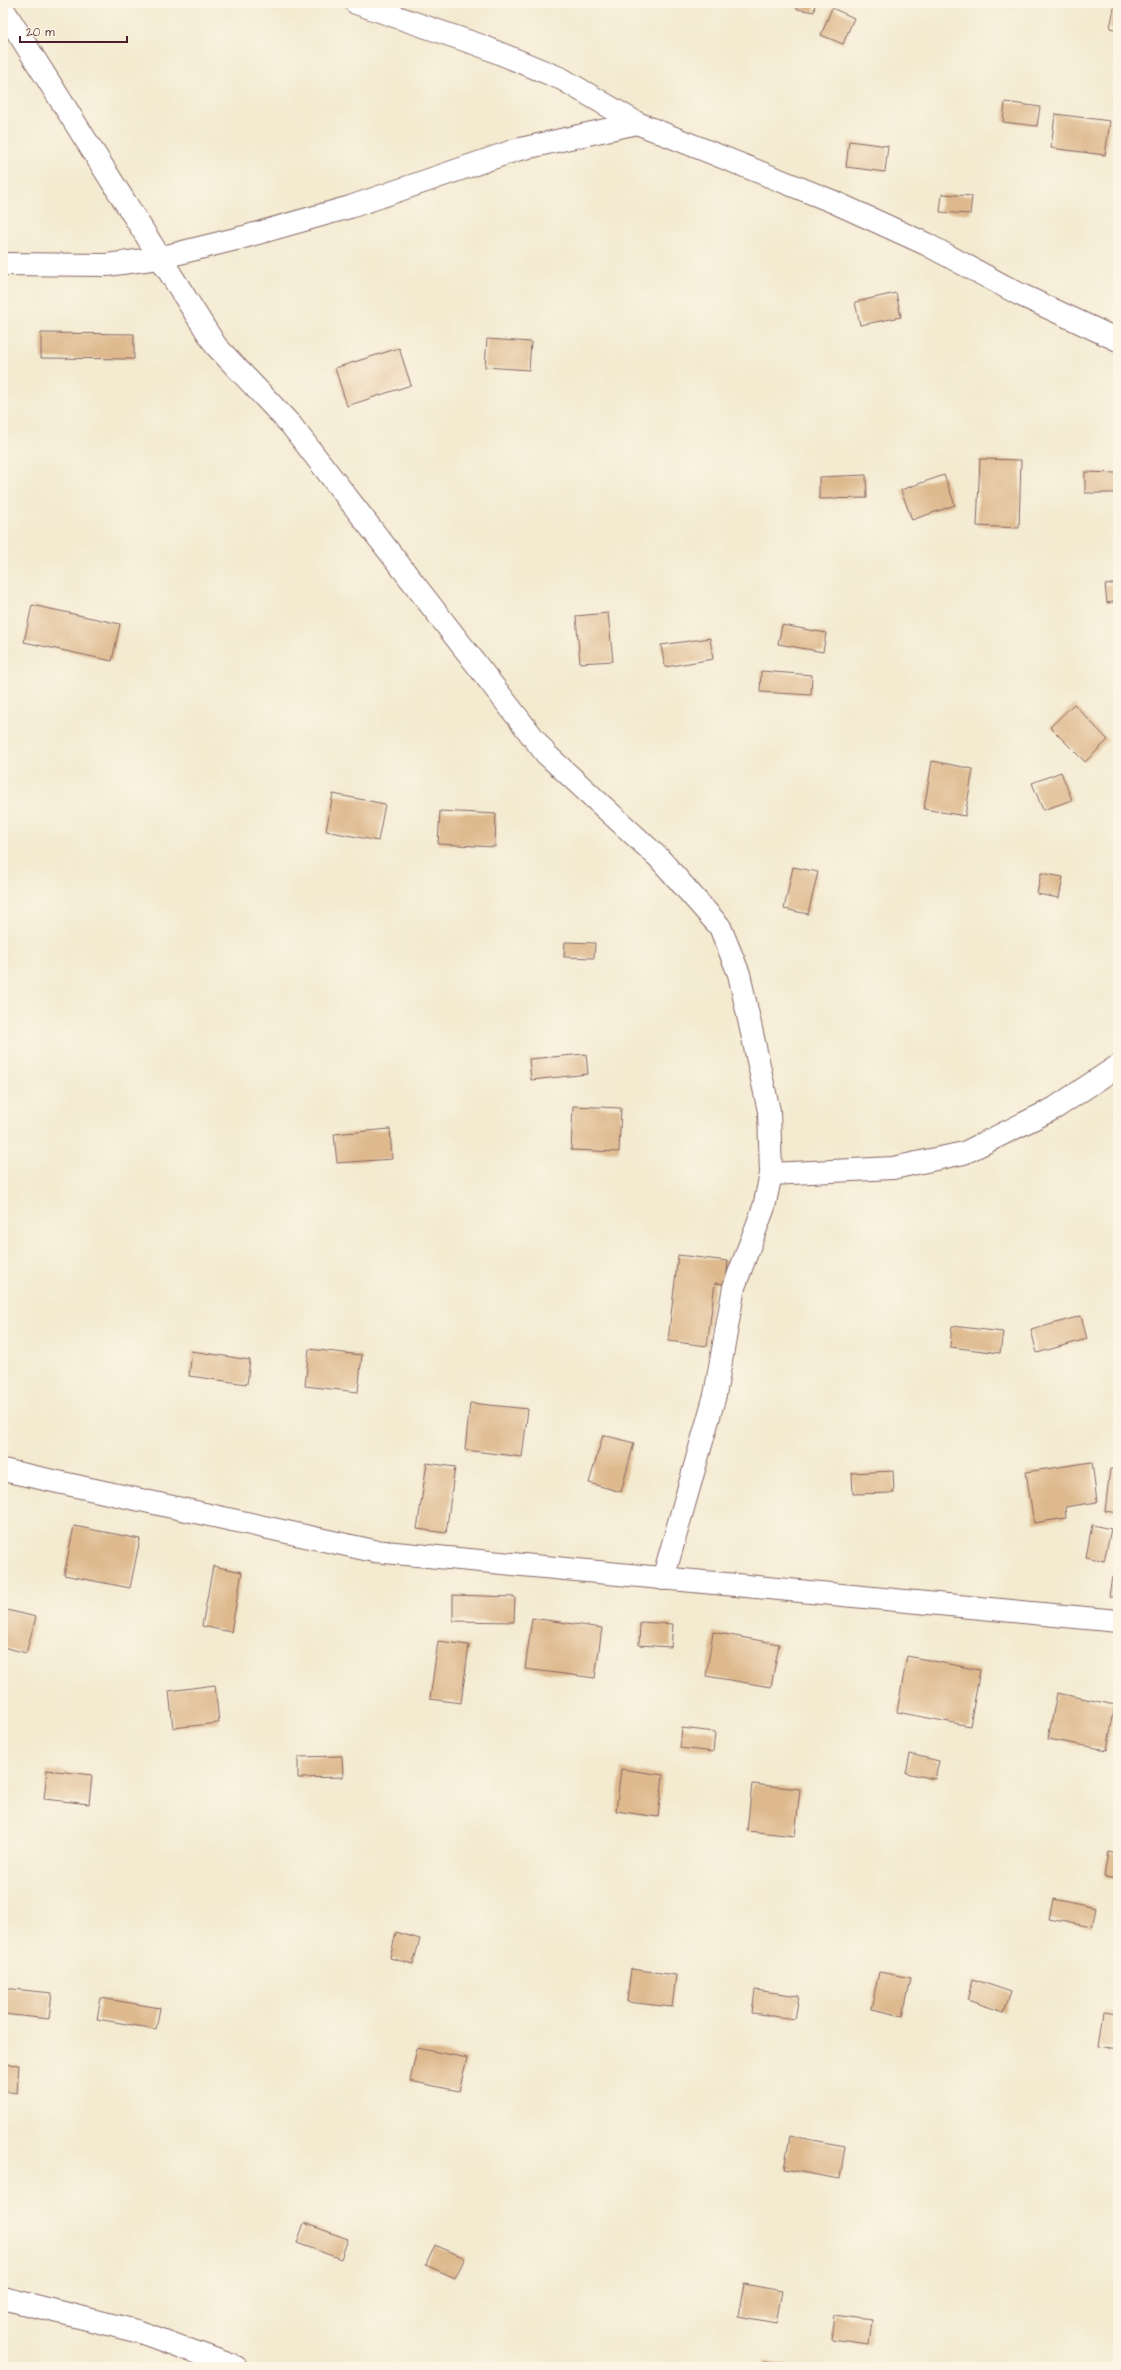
<svg xmlns="http://www.w3.org/2000/svg" width="1121" height="2370" viewBox="0 0 1121 2370" font-family="'Architects Daughter',sans-serif">
<style>
.building{fill:#deb98e}
.lines{fill:none;stroke-linecap:round;stroke-linejoin:round}
.street-casing{stroke:#856665;stroke-width:24}
.street{stroke:#fff;stroke-width:22}
</style>
<rect width="100%" height="100%" fill="#fcf5e5"/>
<filter id="ink" filterUnits="userSpaceOnUse"><feTurbulence type="fractalNoise" baseFrequency=".025" numOctaves="2"/><feDisplacementMap in="SourceGraphic" scale="8" xChannelSelector="R" yChannelSelector="G"/><feConvolveMatrix kernelMatrix="1 2 1 2 8 2 1 2 1" color-interpolation-filters="sRGB"/></filter>
<filter id="wash" filterUnits="userSpaceOnUse"><feTurbulence type="fractalNoise" baseFrequency=".012" numOctaves="4" result="noise"/><feDisplacementMap in="SourceGraphic" scale="16" xChannelSelector="R" yChannelSelector="G"/><feGaussianBlur stdDeviation="0.9" result="paint"/><feColorMatrix in="noise" values="0 0 0 0 0 0 0 0 0 0 0 0 0 0 0 0 0 1.4 0 .05"/><feComposite in="paint" operator="in"/></filter>
<g filter="url(#wash)">
<rect width="100%" height="100%" fill="#f3ead0"/>
<g id="blocks">
<g class="building">
<path d="M798,3H815L814,12L797,9Z"/>
<path d="M1115,3H1118V30L1110,28Z"/>
<path d="M832,8L854,18L843,44L821,35Z"/>
<path d="M1005,102L1040,107L1037,126L1003,122Z"/>
<path d="M1055,114L1110,121L1105,155L1051,148Z"/>
<path d="M849,141L888,146L885,172L846,167Z"/>
<path d="M942,194L972,196L970,214L940,212Z"/>
<path d="M896,293L901,317L860,325L855,302Z"/>
<path d="M41,333L134,334V359L41,358Z"/>
<path d="M487,339L531,342L529,370L485,367Z"/>
<path d="M399,348L411,385L347,406L335,368Z"/>
<path d="M980,459L1021,460L1019,528L977,526Z"/>
<path d="M1085,472L1118,473V493H1085Z"/>
<path d="M866,475L867,498L819,499V477Z"/>
<path d="M944,475L955,505L912,520L901,490Z"/>
<path d="M1118,583V601L1107,603L1105,585Z"/>
<path d="M32,605L120,624L112,661L24,642Z"/>
<path d="M608,613L613,661L580,663L576,616Z"/>
<path d="M782,625L826,633L823,652L778,644Z"/>
<path d="M710,638L713,659L665,667L661,645Z"/>
<path d="M761,671L812,675L811,695L760,692Z"/>
<path d="M1074,704L1108,740L1085,762L1050,727Z"/>
<path d="M932,761L973,769L965,816L924,809Z"/>
<path d="M1061,772L1072,800L1043,810L1032,783Z"/>
<path d="M333,794L385,804L378,841L326,831Z"/>
<path d="M440,811L496,814L495,847L438,844Z"/>
<path d="M793,867L818,872L808,914L784,909Z"/>
<path d="M1041,873L1063,877L1059,898L1037,894Z"/>
<path d="M565,942L595,943L594,958L564,957Z"/>
<path d="M586,1054L588,1074L531,1080L529,1059Z"/>
<path d="M573,1106L621,1108L619,1152L571,1150Z"/>
<path d="M390,1129L392,1159L337,1163L334,1134Z"/>
<path d="M678,1255L728,1261L726,1284L715,1283L707,1346L668,1341Z"/>
<path d="M1081,1316L1087,1339L1037,1353L1031,1330Z"/>
<path d="M3,1318L6,1327L3,1328Z"/>
<path d="M952,1326L1003,1332L1000,1353L950,1347Z"/>
<path d="M309,1349L362,1355L358,1392L305,1386Z"/>
<path d="M192,1351L250,1360L247,1384L189,1376Z"/>
<path d="M470,1403L528,1409L522,1457L465,1450Z"/>
<path d="M603,1435L634,1443L621,1492L589,1483Z"/>
<path d="M1092,1462L1097,1502L1065,1507L1066,1518L1034,1523L1026,1472Z"/>
<path d="M427,1463L455,1467L446,1533L417,1529Z"/>
<path d="M1110,1469L1118,1470V1513L1105,1511Z"/>
<path d="M893,1471L894,1493L853,1494L852,1473Z"/>
<path d="M1092,1525L1111,1529L1104,1561L1086,1557Z"/>
<path d="M74,1526L140,1539L130,1588L64,1575Z"/>
<path d="M213,1566L242,1572L231,1632L202,1626Z"/>
<path d="M1112,1577L1118,1578V1598L1109,1596Z"/>
<path d="M453,1595L515,1597L514,1622L453,1621Z"/>
<path d="M3,1609L36,1617L26,1653L3,1647Z"/>
<path d="M532,1618L602,1628L595,1678L525,1669Z"/>
<path d="M640,1622L673,1624L671,1647L639,1645Z"/>
<path d="M713,1632L779,1644L771,1687L706,1676Z"/>
<path d="M438,1641L469,1645L461,1703L430,1699Z"/>
<path d="M907,1656L980,1670L970,1726L897,1712Z"/>
<path d="M215,1685L219,1723L173,1728L169,1691Z"/>
<path d="M1057,1693L1115,1705L1107,1750L1048,1739Z"/>
<path d="M682,1728L715,1732L713,1752L680,1748Z"/>
<path d="M910,1754L939,1761L935,1779L906,1773Z"/>
<path d="M342,1756L343,1777L298,1778V1757Z"/>
<path d="M621,1769L663,1775L658,1817L616,1811Z"/>
<path d="M47,1770L92,1775L89,1804L44,1799Z"/>
<path d="M752,1784L800,1789L795,1836L747,1831Z"/>
<path d="M1108,1852L1118,1854V1879L1104,1877Z"/>
<path d="M1053,1899L1096,1908L1092,1927L1049,1919Z"/>
<path d="M396,1932L420,1939L413,1964L390,1958Z"/>
<path d="M631,1969L676,1975L672,2007L627,2002Z"/>
<path d="M879,1972L911,1978L903,2016L871,2009Z"/>
<path d="M973,1979L1011,1992L1004,2012L967,2000Z"/>
<path d="M3,1988L52,1993L49,2019L3,2014Z"/>
<path d="M755,1990L799,1996L795,2019L752,2013Z"/>
<path d="M101,1998L160,2008L156,2029L97,2019Z"/>
<path d="M1104,2011L1118,2013V2049L1099,2046Z"/>
<path d="M417,2048L467,2058L459,2091L410,2081Z"/>
<path d="M3,2064L19,2065L17,2093L3,2091Z"/>
<path d="M790,2136L845,2146L840,2179L784,2169Z"/>
<path d="M304,2223L348,2239L341,2259L297,2243Z"/>
<path d="M435,2245L465,2258L455,2278L426,2265Z"/>
<path d="M744,2284L782,2291L776,2323L738,2316Z"/>
<path d="M834,2315L872,2320L869,2345L831,2340Z"/>
<path d="M764,2361L791,2366V2367H763Z"/>
</g>
</g>
</g>
<g filter="url(#ink)">
<use href="#blocks" fill-opacity="0" stroke="#856665" stroke-width="1"/>
<g class="lines">
<defs>
<g id="street">
<path d="M356,3L482,46L562,79L637,123L834,202L926,244L1019,294L1118,340"/>
<path d="M3,9L216,346L291,425L546,754L659,858L720,927L739,974L769,1111L771,1174L764,1207L734,1287L715,1395L663,1579"/>
<path d="M3,264L107,265L159,258L244,237L350,207L516,150L637,123"/>
<path d="M771,1174L893,1168L964,1153L1055,1108L1118,1066"/>
<path d="M3,1470L374,1551L1118,1621"/>
<path d="M3,2298L140,2332L236,2367"/>
</g>
</defs>
<use href="#street" class="street-casing"/>
<use href="#street" class="street"/>
</g>
</g>
<rect width="1121" height="2370" fill="none" stroke="#fcf5e5" stroke-width="16"/>
<path d="M20 36v6h107v-6" fill="none" stroke="#4a1f2b" stroke-width="2"/>
<text x="26" y="36" font-size="12" fill="#4a1f2b" stroke="#fcf5e5" stroke-width="3" paint-order="stroke">20 m</text>
</svg>
